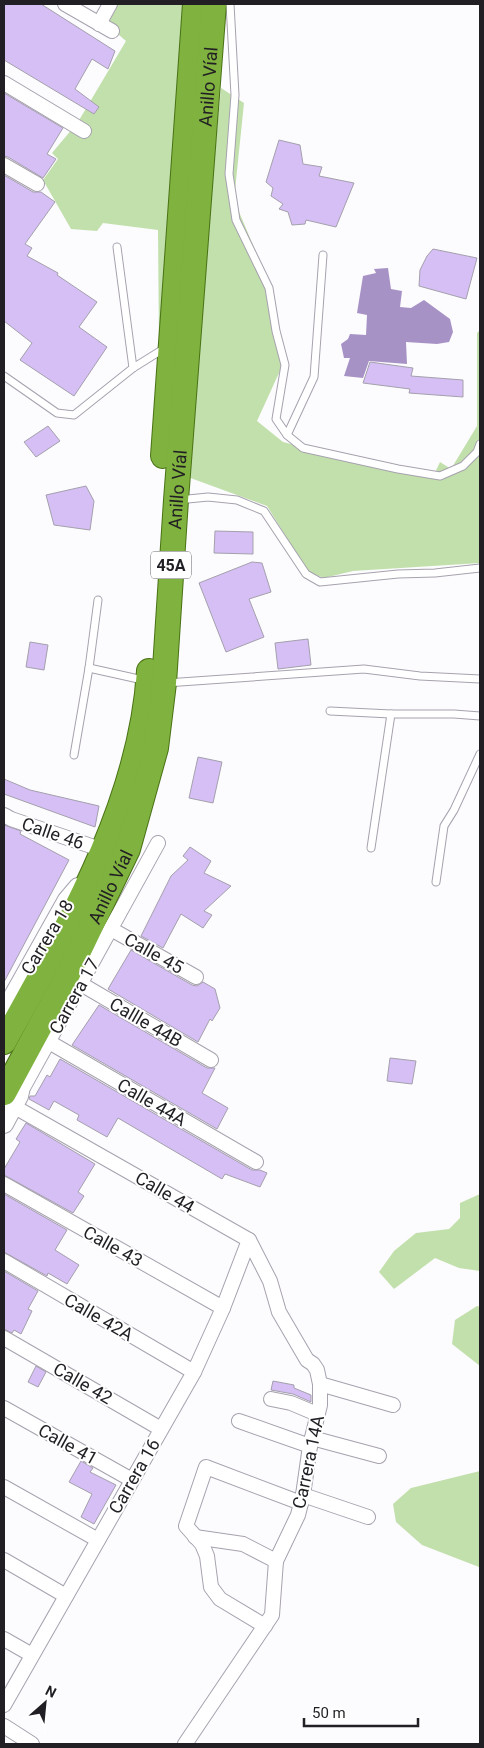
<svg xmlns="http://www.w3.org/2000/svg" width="484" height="1748" viewBox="0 0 484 1748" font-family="Roboto,sans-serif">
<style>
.green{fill:#c2e0ac}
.water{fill:#a792c5}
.building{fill:#d5bff5;stroke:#a4a0ac}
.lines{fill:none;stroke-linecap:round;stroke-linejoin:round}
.service-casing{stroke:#a7a2ae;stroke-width:9}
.minor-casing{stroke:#a7a2ae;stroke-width:16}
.tertiary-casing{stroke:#a7a2ae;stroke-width:20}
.trunk-casing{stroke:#497215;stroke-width:26}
.service{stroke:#fff;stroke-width:7}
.minor{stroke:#fff;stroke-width:14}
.tertiary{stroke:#fff;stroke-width:18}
.trunk{stroke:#7fb23e;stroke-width:24}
.labels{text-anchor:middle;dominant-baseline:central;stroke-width:4;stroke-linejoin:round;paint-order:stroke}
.shield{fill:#fff;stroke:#646266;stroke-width:1}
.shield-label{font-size:16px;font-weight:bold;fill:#211f24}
.street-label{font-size:18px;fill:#211f24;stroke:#fff}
</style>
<rect width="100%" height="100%" fill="#fcfbfe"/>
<g class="green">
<path d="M114,4H189L159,346L158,230L103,223L97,231L71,229L43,180L58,159L52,153L78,122L126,41L104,22Z"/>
<path d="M221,88L244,103L234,200L273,292L272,332L284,362L257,421L283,442L432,479L440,462L451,469L477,426V333L480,330V563L353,571L324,578L308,572L267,506L185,476Z"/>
<path d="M480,1194V1271L459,1268L435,1258L394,1289L379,1272L394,1251L416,1233L449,1229L460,1218V1203Z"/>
<path d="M477,1306L480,1307V1366L452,1344L455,1320Z"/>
<path d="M480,1471L479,1567L422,1545L396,1522L393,1504L411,1488Z"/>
</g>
<path class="water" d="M388,268L391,289L402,291L400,307L411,308L424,300L450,319L453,332L449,342L437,344L406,342L407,364L369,361L363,378L344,376L350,358H344L341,344L348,339L350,334L366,335L367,315L357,313L363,276L376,273L374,269Z"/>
<g class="building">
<path d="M4,4H41L115,51L108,69L92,59L75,89L99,107L94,114L4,60Z"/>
<path d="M4,93L63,128L47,154L56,159L43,178L8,157L4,156Z"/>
<path d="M279,140L300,145L303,164L322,167L319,176L354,183L336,227L306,220L305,224L292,225L288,212L279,209L283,204L271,196L273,188L266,182Z"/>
<path d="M4,175L33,192H41L55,202L25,244L32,248L27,256L58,273L57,275L97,302L79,327L107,347L74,396L20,360L32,343L4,321Z"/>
<path d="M433,249L477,258L466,299L419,286L420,270L427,256Z"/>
<path d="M370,362L413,368L411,376L463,380V397L409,393L410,389L363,383Z"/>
<path d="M48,426L60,441L36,457L24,442Z"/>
<path d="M86,486L94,501L90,530L54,525L46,495Z"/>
<path d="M215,531L253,532V554L214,553Z"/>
<path d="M252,562L262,563L271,592L249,599L264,637L226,652L199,583Z"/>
<path d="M308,639L311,665L278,669L275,643Z"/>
<path d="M30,642L48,645L44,670L26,667Z"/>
<path d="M198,757L222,762L213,803L189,798Z"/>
<path d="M4,779L30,790L99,806L95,827L4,794Z"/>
<path d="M4,825L21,831L20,834L69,860L4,982Z"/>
<path d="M190,847L211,861L204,873L231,886L204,911L212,915L203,928L181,914L163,948L141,936L171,876L188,860L183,856Z"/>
<path d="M131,950L192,985L197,986L203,982L215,989L220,1008L212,1021L210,1019L198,1042L108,989Z"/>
<path d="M99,1005L207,1068H215L202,1093L228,1108L217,1129L72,1045Z"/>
<path d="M390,1058L416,1061L412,1084L387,1081Z"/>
<path d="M60,1059L252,1170H260L267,1173L260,1187L225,1174L222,1179L118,1118L107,1137L77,1120L79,1115L54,1101L49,1110L29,1099L30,1096H35L47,1075L50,1077Z"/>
<path d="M26,1123L95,1164L78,1192L84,1196L73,1213L4,1175V1169L20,1142L16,1139Z"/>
<path d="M4,1194L67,1230L55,1250L79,1265L67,1284L48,1273L47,1276L4,1252Z"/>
<path d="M4,1271L38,1291L28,1309L32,1311L21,1334L14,1330L12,1333L4,1329Z"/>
<path d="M36,1366L46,1372L38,1387L28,1382Z"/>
<path d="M273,1381L294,1385V1388L311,1395V1402L293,1394L271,1390Z"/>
<path d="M81,1461L93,1468L90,1472L116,1485L94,1524L81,1517L92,1494L69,1482Z"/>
</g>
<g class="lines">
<defs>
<g id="service">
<path d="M230,4L235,95L229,174L236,220L269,288L276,331L285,365L276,419L287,435L303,448L398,469L440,476L463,466L477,452L480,444"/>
<path d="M117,247L133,368"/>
<path d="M4,376L57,413L74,415L133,368L165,348"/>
<path d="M287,435L314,377L323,255"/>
<path d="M178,500L208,497L237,500L264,511L306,574L320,582L398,574L435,573L480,568"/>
<path d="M98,600L89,668L143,680"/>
<path d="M166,683L364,669L420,676L480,679"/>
<path d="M330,711L391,714H454L480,716"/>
<path d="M74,755L89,668"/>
<path d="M371,848L391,714"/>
<path d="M436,882L444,826L454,810L480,754"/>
</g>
<g id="minor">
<path d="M65,4L112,31"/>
<path d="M99,24L110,4"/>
<path d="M4,83L84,131"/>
<path d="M4,165L37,184"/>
<path d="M4,815L11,819L103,850"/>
<path d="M111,929L196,977"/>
<path d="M81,984L211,1060"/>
<path d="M49,1042L256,1162"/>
<path d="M24,1086L158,843"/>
<path d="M13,1106L249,1240L270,1281L279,1312L307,1360L313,1364L317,1370L320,1384V1405L310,1446L303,1495L298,1515L276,1561L272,1615L185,1744"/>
<path d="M4,1184L223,1308"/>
<path d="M4,1261L194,1372"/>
<path d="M4,1338L161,1429"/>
<path d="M320,1384L393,1405"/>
<path d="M271,1399L291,1403L317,1414"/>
<path d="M4,1408L132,1480"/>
<path d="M239,1421L310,1446"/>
<path d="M312,1438L379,1456"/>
<path d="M4,1487L98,1540"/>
<path d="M303,1495L368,1517"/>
<path d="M195,1537L243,1544L276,1561"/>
<path d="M4,1560L66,1596"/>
<path d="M265,1626L220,1599L211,1587L207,1556L202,1544L186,1526L206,1467L301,1503"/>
<path d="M4,1639L32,1655"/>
<path d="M4,1705L194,1372L223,1308L249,1240"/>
<path d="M4,1726L32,1744"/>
</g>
<g id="tertiary">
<path d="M4,1012L67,900L78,887"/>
<path d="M4,1124L19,1096L26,1064"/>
</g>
<g id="trunk">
<path d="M163,456L195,4"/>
<path d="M4,1042C67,928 141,804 149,671"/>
<path id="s1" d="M4,1093L65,980L128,849L156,748L164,683L176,500L214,4"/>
</g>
</defs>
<use href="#service" class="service-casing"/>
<use href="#minor" class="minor-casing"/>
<use href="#tertiary" class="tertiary-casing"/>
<use href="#trunk" class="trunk-casing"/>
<use href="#service" class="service"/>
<use href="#minor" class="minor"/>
<use href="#tertiary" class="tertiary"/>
<use href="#trunk" class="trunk"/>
</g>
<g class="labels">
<rect class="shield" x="151" y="551.5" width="40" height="27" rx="4"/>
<g class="shield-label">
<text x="171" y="565">45A</text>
</g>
<g class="street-label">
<text stroke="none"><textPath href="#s1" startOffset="1042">Anillo Víal</textPath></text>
<text stroke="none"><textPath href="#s1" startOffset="638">Anillo Víal</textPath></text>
<text transform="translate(53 833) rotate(19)">Calle 46</text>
<text stroke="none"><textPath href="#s1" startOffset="232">Anillo Víal</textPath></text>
<text transform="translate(47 937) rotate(-59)">Carrera 18</text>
<text transform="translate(154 953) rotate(29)">Calle 45</text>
<text transform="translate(74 996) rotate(-61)">Carrera 17</text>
<text transform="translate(146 1022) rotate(30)">Callle 44B</text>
<text transform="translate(152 1102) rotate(30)">Calle 44A</text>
<text transform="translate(165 1192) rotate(30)">Calle 44</text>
<text transform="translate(113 1246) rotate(29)">Calle 43</text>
<text transform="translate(99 1317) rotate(30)">Calle 42A</text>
<text transform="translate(83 1383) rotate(30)">Calle 42</text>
<text transform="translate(68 1444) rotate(29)">Calle 41</text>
<text transform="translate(308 1462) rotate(-78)">Carrera 14A</text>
<text transform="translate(134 1476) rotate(-60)">Carrera 16</text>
</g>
</g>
<rect width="484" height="1748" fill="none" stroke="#211f24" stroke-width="10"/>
<g transform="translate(45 1703) rotate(27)" stroke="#ffffff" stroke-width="4" paint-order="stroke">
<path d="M0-4L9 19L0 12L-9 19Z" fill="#211f24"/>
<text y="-8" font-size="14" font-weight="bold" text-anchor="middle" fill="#211f24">N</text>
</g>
<path d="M304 1718v8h114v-8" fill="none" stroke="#211f24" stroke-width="2.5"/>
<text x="312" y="1718" font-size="15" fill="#211f24" stroke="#ffffff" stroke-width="4" paint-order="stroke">50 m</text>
</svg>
